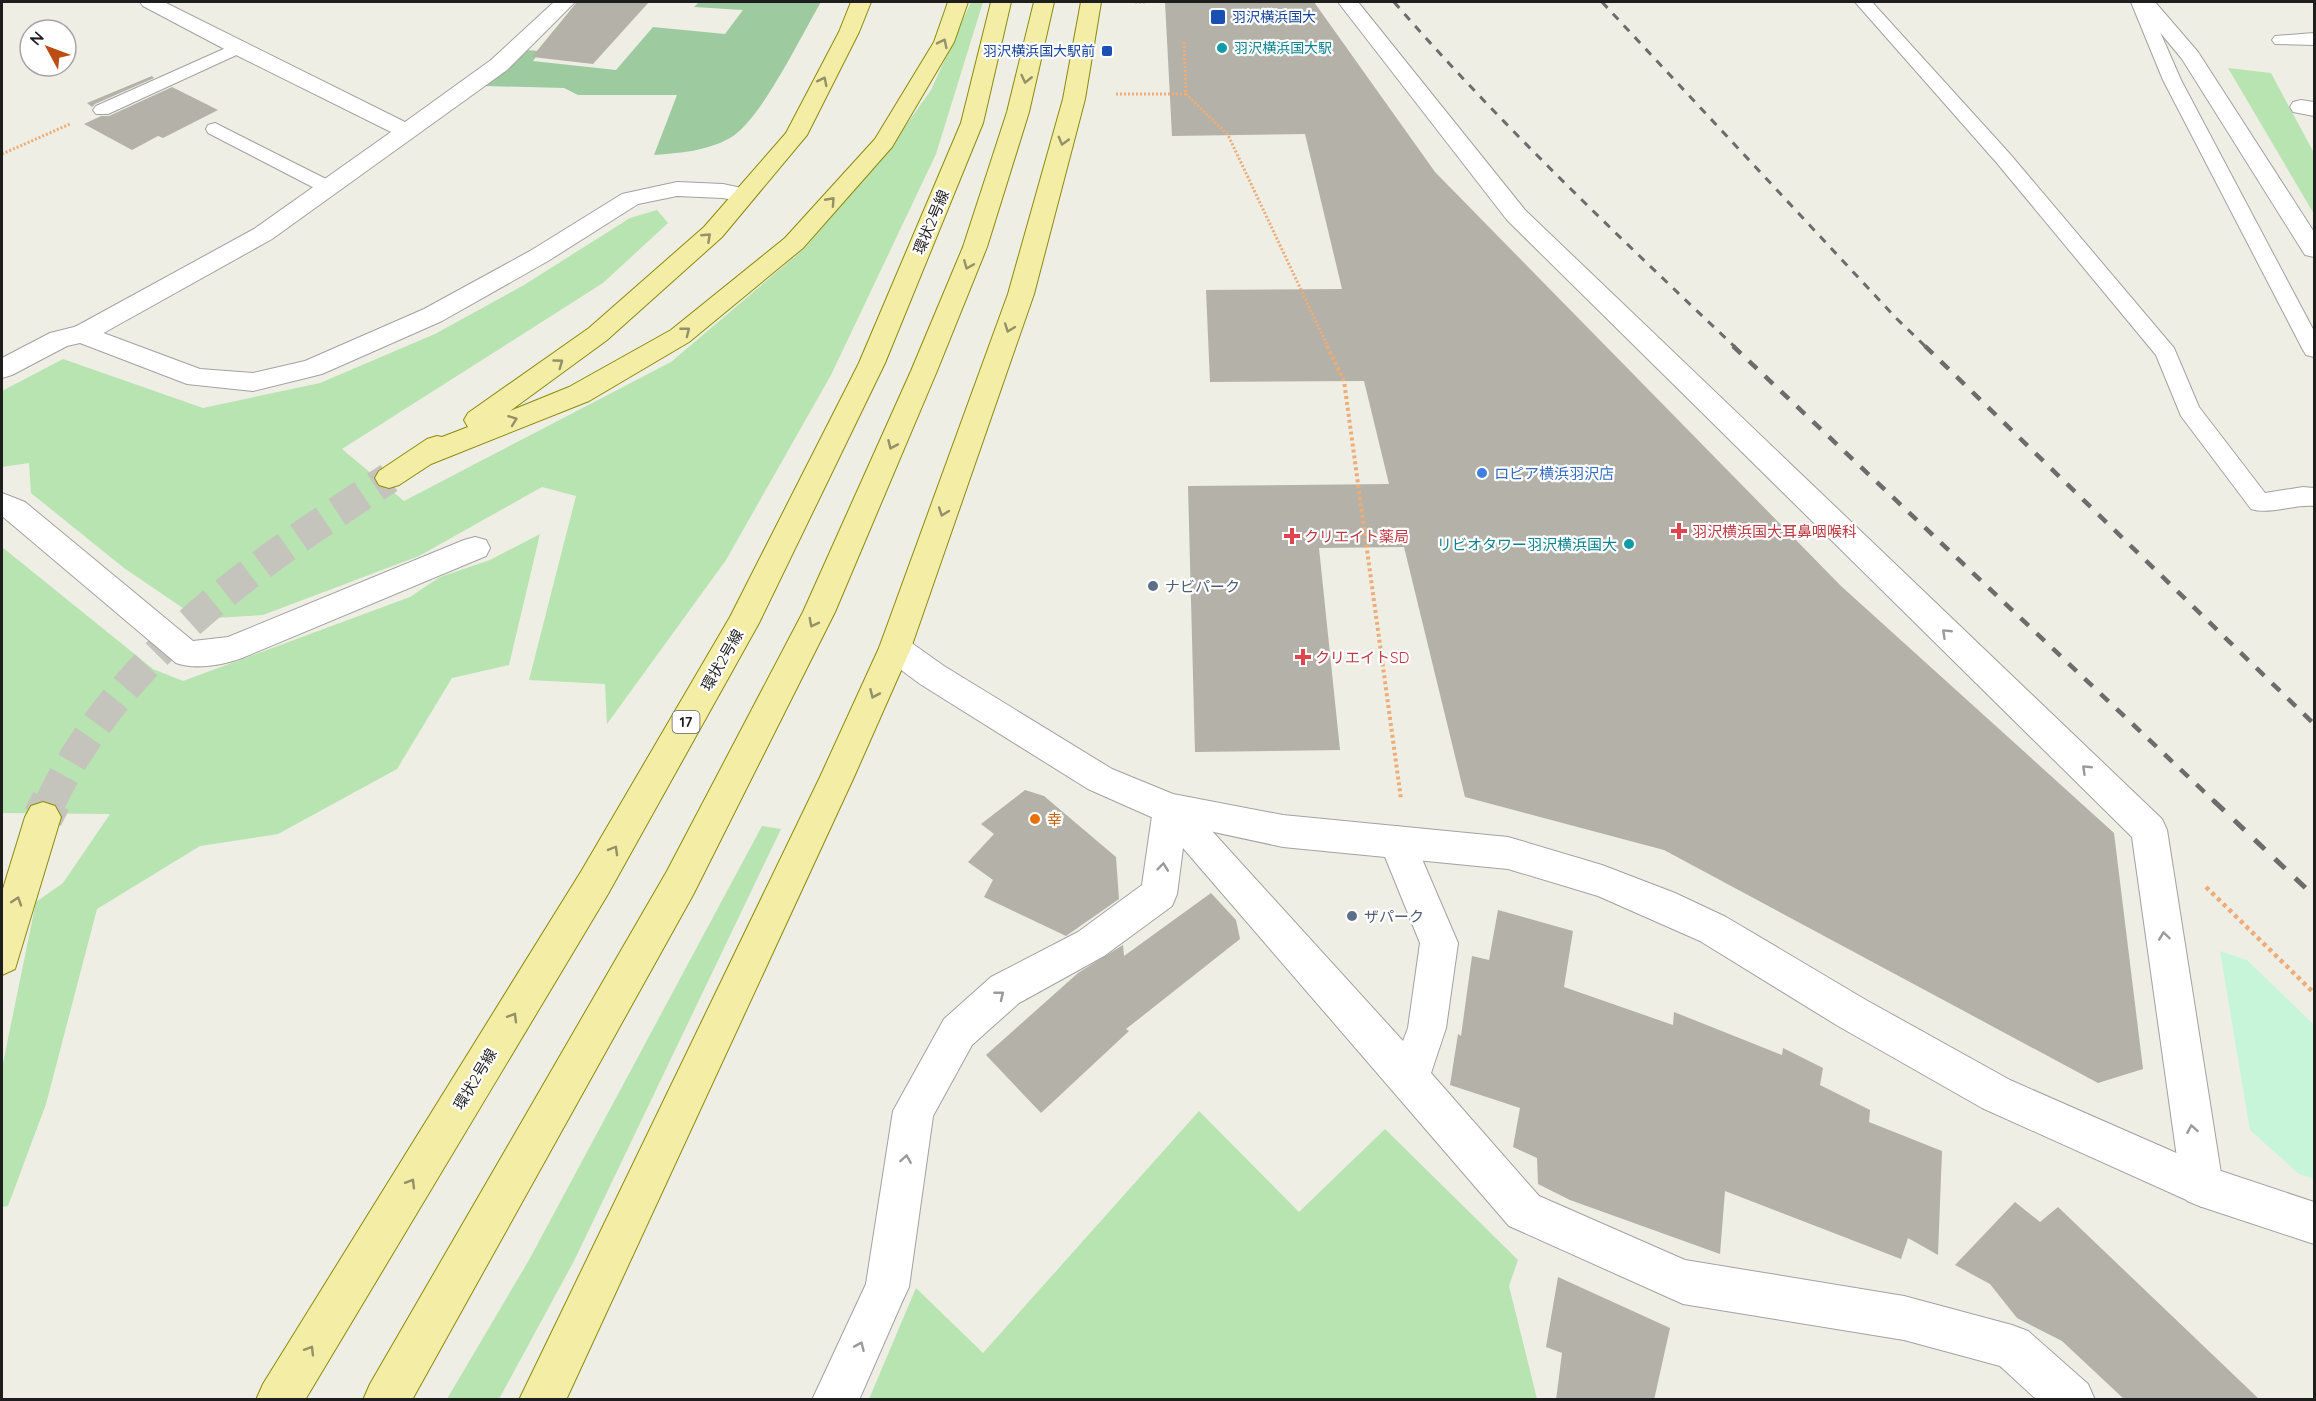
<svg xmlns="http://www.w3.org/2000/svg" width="2316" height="1401" viewBox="0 0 2316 1401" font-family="Quicksand,'Noto Sans JP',sans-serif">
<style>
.grass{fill:#b7e4b0}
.forest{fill:#9ecaa0}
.park{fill:#c6f5da}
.building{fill:#b4b1a8}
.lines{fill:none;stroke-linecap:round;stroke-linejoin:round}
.primary-tunnel-far1{stroke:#c4c4bd;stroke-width:31;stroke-dasharray:31 15;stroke-linecap:butt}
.primary-tunnel{stroke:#c4c4bd;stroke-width:40;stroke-dasharray:40 20;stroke-linecap:butt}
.service-casing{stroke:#a2a2a2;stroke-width:2}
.minor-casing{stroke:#a2a2a2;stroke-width:2}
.tertiary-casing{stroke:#a2a2a2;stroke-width:2}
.primary-casing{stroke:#8a8c0d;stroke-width:2}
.path-far2{stroke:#eeac77;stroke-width:3;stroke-dasharray:2 2;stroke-linecap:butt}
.path-far1{stroke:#eeac77;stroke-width:4;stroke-dasharray:3 3;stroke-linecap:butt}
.path{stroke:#eeac77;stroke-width:4.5;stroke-dasharray:4 4;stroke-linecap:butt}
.service{fill:#fff;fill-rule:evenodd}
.minor{fill:#fff;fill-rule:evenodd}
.tertiary{fill:#fff;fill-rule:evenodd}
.primary{fill:#f4eda5;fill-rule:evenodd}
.rail-far2{stroke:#6c6c6c;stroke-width:3;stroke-dasharray:8 8;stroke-linecap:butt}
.rail-far1{stroke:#6c6c6c;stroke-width:4.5;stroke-dasharray:11 11;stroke-linecap:butt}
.rail{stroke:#6c6c6c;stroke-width:5;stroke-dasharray:14 14;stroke-linecap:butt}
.oneway{stroke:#949068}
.oneway2{stroke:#9a9a9a}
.transit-dot{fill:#1a4fb4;stroke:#fff;stroke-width:2}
.culture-dot{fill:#0f9aa8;stroke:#fff;stroke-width:2}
.shop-dot{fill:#3f7fe0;stroke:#fff;stroke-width:2}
.health-dot{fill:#e0444e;stroke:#fff;stroke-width:2}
.service-dot{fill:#5c6f8a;stroke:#fff;stroke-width:2}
.food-dot{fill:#e8710a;stroke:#fff;stroke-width:2}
.labels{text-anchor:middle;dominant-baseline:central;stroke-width:4.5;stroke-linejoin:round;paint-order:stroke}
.far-transit-label{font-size:14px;fill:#164399;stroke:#fff;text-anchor:start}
.far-culture-label{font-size:14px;fill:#0d838f;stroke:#fff;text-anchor:start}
.shield{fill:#fff;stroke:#626262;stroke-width:1.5}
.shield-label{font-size:14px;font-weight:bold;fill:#1e1e1e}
.street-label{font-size:15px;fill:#1e1e1e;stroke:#fff}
.shop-label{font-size:15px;fill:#366cbe;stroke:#fff;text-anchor:start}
.health-label{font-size:15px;fill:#be3a42;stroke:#fff;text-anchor:start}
.culture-label{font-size:15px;fill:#0d838f;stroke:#fff;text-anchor:end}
.service-label{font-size:15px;fill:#4e5e75;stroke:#fff;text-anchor:start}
.food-label{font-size:15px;fill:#c56008;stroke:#fff;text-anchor:start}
</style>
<rect width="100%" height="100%" fill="#eeeee5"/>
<g class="grass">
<path d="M971,2H983L936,154L831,375L726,560L607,724L605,684L529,680L576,496L542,487L419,556L263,615L199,619L124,568L31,493L29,463L2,467V391L63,359L203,408L320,383L435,334L524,285L630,218L657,210L668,223L603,283L342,449L404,501L671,362L805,248L889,149L931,90Z"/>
<path d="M2228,68L2271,73L2314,153V214Z"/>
<path d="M540,534L509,665L452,678L397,769L278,834L200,846L97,909L46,1104L8,1206L2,1207V1068L36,902L63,883L110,814L2,813V547L153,669L183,681L410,597L440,577L490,560Z"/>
<path d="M762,826L781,829L575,1259L499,1399H447L529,1260Z"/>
<path d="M1199,1111L1299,1212L1385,1129L1518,1260L1509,1286L1537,1399H869L916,1288L983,1353Z"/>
</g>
<path class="forest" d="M699,2H821C802,34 760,122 730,138C707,151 680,153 654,155L677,95H578L564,88L485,86L511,66L526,50L540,51L533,61L616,70L653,27L725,34L743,10L694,7Z"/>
<path class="park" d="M2220,951L2247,960L2314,1025V1179L2299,1174L2250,1130Z"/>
<g class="building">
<path d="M577,2H649L593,64L532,57Z"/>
<path d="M1165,2H1314L1435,172L1841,586L2114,833L2143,1069L2098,1083L1664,850L1465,797L1404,547L1319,548L1340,750L1195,752L1188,486L1389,484L1364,381L1210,382L1206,290L1342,289L1305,134L1172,136Z"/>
<path d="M152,76L154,78L95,104L92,107L87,103Z"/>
<path d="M172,87L218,110L163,138L158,136L132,150L84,124L101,116H109Z"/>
<path d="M1025,790L1044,796L1116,857L1119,899L1066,936L984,897L993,880L968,862L994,834L981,824Z"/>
<path d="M1211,893L1236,920L1240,939L1126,1029L1129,1031L1041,1113L986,1055L1078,973L1123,945L1124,956Z"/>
<path d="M1498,910L1573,931L1564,987L1673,1025L1674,1012L1782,1055L1783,1048L1823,1068L1820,1085L1870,1110L1869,1122L1942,1151L1938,1255L1908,1238L1901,1259L1725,1191L1720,1254L1570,1200L1538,1184L1537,1158L1513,1147L1520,1108L1450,1085L1458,1034L1461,1036L1472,956L1489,960Z"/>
<path d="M2015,1202L2040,1222L2058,1207L2260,1400H2125L2062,1341L2017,1318L1990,1284L1955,1265Z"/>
<path d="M1558,1277L1670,1328L1654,1400H1556L1562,1353L1546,1347Z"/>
</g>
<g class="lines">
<path class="primary-tunnel-far1" d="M50,803C119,656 257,563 389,478"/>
<path class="primary-tunnel" d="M43,817L51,801"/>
<defs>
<g id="service">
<path d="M1855,2H1872L2010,154L2174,348L2199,407L2265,493L2303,487L2314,488V506C2294,504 2270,515 2251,509L2181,416L2156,355L1996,162Z"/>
<path d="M2131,2H2147L2181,80L2314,331V357L2306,355L2303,350L2163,80Z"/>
<path d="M237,43L243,44L246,48L243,52L108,114H96L93,110L96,106Z"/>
<path d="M215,123L336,184L339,188L336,192H322L208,133L206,129L208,125Z"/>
</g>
<g id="minor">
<path d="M140,2H164L405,122L491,60L554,2H575L507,70L272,239L91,340L82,343L73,340L69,334L73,328L254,229L391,132L230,52L143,6Z"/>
<path d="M1338,2H1358L1525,210L2162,819L2167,830L2223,1186L2217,1201L2202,1207L2187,1201L2181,1186L2132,837L1507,220Z"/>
<path d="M2314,33V45L2275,44L2272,40L2275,36Z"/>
<path d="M2301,100L2314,102V116L2293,112L2290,107L2293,102Z"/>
<path d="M2,493L25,502L193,641L228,637L464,540L475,537L486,540L490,548L486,556L242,658C223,665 195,670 176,663L2,516Z"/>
<path d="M1170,794L1182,798L1403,1041L1408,1028L1420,943L1379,842L1384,831L1397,826L1410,831L1458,943L1446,1028L1431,1073L1539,1196L1685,1260L1904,1296L2012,1325L2028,1331L2088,1384L2095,1400H2037L2000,1366L1904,1340L1683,1304L1509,1226L1183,848L1177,894L1172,906L1104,956L1019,1003L972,1045L933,1116L909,1287L902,1302L859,1400H812L866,1284L893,1111L944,1019L991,977L1078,932L1142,885L1153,809L1158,798Z"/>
</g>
<g id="tertiary">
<path d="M2135,2H2155L2198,52L2314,232V257L2305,255L2182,59Z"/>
<path d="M677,182L723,184L751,190L755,195L751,200L743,202L723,198L677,196L638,204L548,261L442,321L322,374L253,391L187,384L80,343L67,346L12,375L2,378V358L50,333L82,325L200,369L253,373L305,361L424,309L530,251L622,194Z"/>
<path d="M895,635L906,639L944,666L1112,769L1173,794L1283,815L1508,837L1602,865L1675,893L1726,917L1866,1000L2010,1080L2206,1166L2314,1202V1244L2202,1207L1982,1108L1838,1026L1700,941L1598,896L1508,869L1283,847L1158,820L1088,789L920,684L884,657L879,648L884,639Z"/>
</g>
<g id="primary">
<path d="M851,2H871L859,32L807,135L722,237L607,340L510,411L569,387L671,330L785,238L875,139L934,42L948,2H968L954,42L892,147L803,248L689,342L589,401L431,464L399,485L389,488L379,485L375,478L379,471L427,439L437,436L442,437L468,427L464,420L468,413L589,328L704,227L786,133L839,32Z"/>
<path d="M991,2H1011L983,123L885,363L759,623L608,894L305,1400H256L263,1384L582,870L730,617L859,363L961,123Z"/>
<path d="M1034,2H1054L1029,112L987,247L937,371L835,612L693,895L412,1400H363L370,1384L667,871L803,612L911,371L963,247L1007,112Z"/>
<path d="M1081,2H1101L1085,99L1034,294L911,648L854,777L566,1400H519L820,777L879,648L1008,294L1063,99Z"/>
<path d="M43,802L55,806L61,817L15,969L2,975V892L25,817L31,806Z"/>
</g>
</defs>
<use href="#service" class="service-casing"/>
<use href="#minor" class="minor-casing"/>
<use href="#tertiary" class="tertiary-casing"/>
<use href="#primary" class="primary-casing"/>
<g class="path-far2">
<path d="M1135,2H1145"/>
<path d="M1116,94H1186L1184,42"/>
<path d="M1186,94L1228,135L1328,347"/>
<path d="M2,154L70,124"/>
</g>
<path class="path-far1" d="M1327,346L1344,381L1401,799"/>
<path class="path" d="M2206,887L2314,993"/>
<use href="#service" class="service"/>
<use href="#minor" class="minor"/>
<use href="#tertiary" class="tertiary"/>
<use href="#primary" class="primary"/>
<g class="rail-far2">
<path d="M1394,2C1500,124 1618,236 1735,347"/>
<path d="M1602,2L1896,318L1926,347"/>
</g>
<g class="rail-far1">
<path d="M1733,346L2216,803"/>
<path d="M1925,346L2314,724"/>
</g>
<path class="rail" d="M2214,801L2314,896"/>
</g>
<defs><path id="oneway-chevron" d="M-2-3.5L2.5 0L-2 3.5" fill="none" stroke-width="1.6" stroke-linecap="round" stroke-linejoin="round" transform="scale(1.5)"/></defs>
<g class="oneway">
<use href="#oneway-chevron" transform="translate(943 43) rotate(-64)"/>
<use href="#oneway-chevron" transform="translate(1026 79) rotate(103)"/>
<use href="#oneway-chevron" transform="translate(823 81) rotate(-63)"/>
<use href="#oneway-chevron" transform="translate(1063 141) rotate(105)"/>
<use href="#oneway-chevron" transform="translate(831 201) rotate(-48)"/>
<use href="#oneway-chevron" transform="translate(707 237) rotate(-43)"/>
<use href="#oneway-chevron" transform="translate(968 265) rotate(112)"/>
<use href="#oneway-chevron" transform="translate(1009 328) rotate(110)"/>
<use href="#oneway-chevron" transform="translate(686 331) rotate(-38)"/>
<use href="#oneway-chevron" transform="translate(559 363) rotate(-36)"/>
<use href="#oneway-chevron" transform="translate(513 420) rotate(-21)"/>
<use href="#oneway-chevron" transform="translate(892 445) rotate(114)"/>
<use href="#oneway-chevron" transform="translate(943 512) rotate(110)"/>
<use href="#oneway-chevron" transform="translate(813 623) rotate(117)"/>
<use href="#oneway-chevron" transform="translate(874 694) rotate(114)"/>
<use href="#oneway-chevron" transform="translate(614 850) rotate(-60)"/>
<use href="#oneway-chevron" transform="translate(17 901) rotate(-72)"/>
<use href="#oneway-chevron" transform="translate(513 1017) rotate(-59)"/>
<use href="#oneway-chevron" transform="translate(411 1183) rotate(-59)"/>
<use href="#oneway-chevron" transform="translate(310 1350) rotate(-59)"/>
</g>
<g class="oneway2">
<use href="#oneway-chevron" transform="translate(1946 633) rotate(-136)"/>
<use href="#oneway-chevron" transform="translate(2086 769) rotate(-136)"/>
<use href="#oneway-chevron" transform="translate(1163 867) rotate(-83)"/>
<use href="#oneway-chevron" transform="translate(2164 936) rotate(-98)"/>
<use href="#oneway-chevron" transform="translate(1000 995) rotate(-39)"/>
<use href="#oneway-chevron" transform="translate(2192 1129) rotate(-100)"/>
<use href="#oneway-chevron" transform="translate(906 1159) rotate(-81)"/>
<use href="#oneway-chevron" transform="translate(860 1346) rotate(-66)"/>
</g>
<g class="transit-dot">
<rect x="1210" y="9" width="16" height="16" rx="3"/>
<rect x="1101" y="45" width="12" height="12" rx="3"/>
</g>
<g class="culture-dot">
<circle cx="1222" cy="48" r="6"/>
<circle cx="1629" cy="544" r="6"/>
</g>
<circle class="shop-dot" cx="1482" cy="473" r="6"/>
<g class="health-dot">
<path d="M1676 522h6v6h6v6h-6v6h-6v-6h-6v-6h6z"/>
<path d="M1289 527h6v6h6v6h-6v6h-6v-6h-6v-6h6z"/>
<path d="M1300 648h6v6h6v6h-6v6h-6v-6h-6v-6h6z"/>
</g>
<g class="service-dot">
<circle cx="1153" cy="586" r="6"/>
<circle cx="1352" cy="916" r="6"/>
</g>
<circle class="food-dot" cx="1035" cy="819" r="6"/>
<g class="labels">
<g class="far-transit-label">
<text x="1232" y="17">羽沢横浜国大</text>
<text x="1095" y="51" text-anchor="end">羽沢横浜国大駅前</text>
</g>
<g class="far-culture-label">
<text x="1234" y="48">羽沢横浜国大駅</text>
</g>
<rect class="shield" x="672.5" y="711" width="27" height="22" rx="4.5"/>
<g class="shield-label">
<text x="686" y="722">17</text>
</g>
<g class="street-label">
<text transform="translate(931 222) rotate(-67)">環状2号線</text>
<text transform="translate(722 660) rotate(-60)">環状2号線</text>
<text transform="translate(475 1079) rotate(-59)">環状2号線</text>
</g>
<g class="shop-label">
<text x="1494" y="473">ロピア横浜羽沢店</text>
</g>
<g class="health-label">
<text x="1692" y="531">羽沢横浜国大耳鼻咽喉科</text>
<text x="1304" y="536">クリエイト薬局</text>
<text x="1315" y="657">クリエイトSD</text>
</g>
<g class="culture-label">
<text x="1617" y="544">リビオタワー羽沢横浜国大</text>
</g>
<g class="service-label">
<text x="1165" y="586">ナビパーク</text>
<text x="1364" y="916">ザパーク</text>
</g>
<g class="food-label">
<text x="1047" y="819">幸</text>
</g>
</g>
<rect width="2316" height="1401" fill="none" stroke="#1e1e1e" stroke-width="6"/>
<g transform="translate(48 48) rotate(311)"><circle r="28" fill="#ffffff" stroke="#a5a5a5" stroke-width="1.5"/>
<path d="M0-4.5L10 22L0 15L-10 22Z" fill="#bc4c11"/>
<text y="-9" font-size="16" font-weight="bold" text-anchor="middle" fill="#1e1e1e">N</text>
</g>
</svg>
